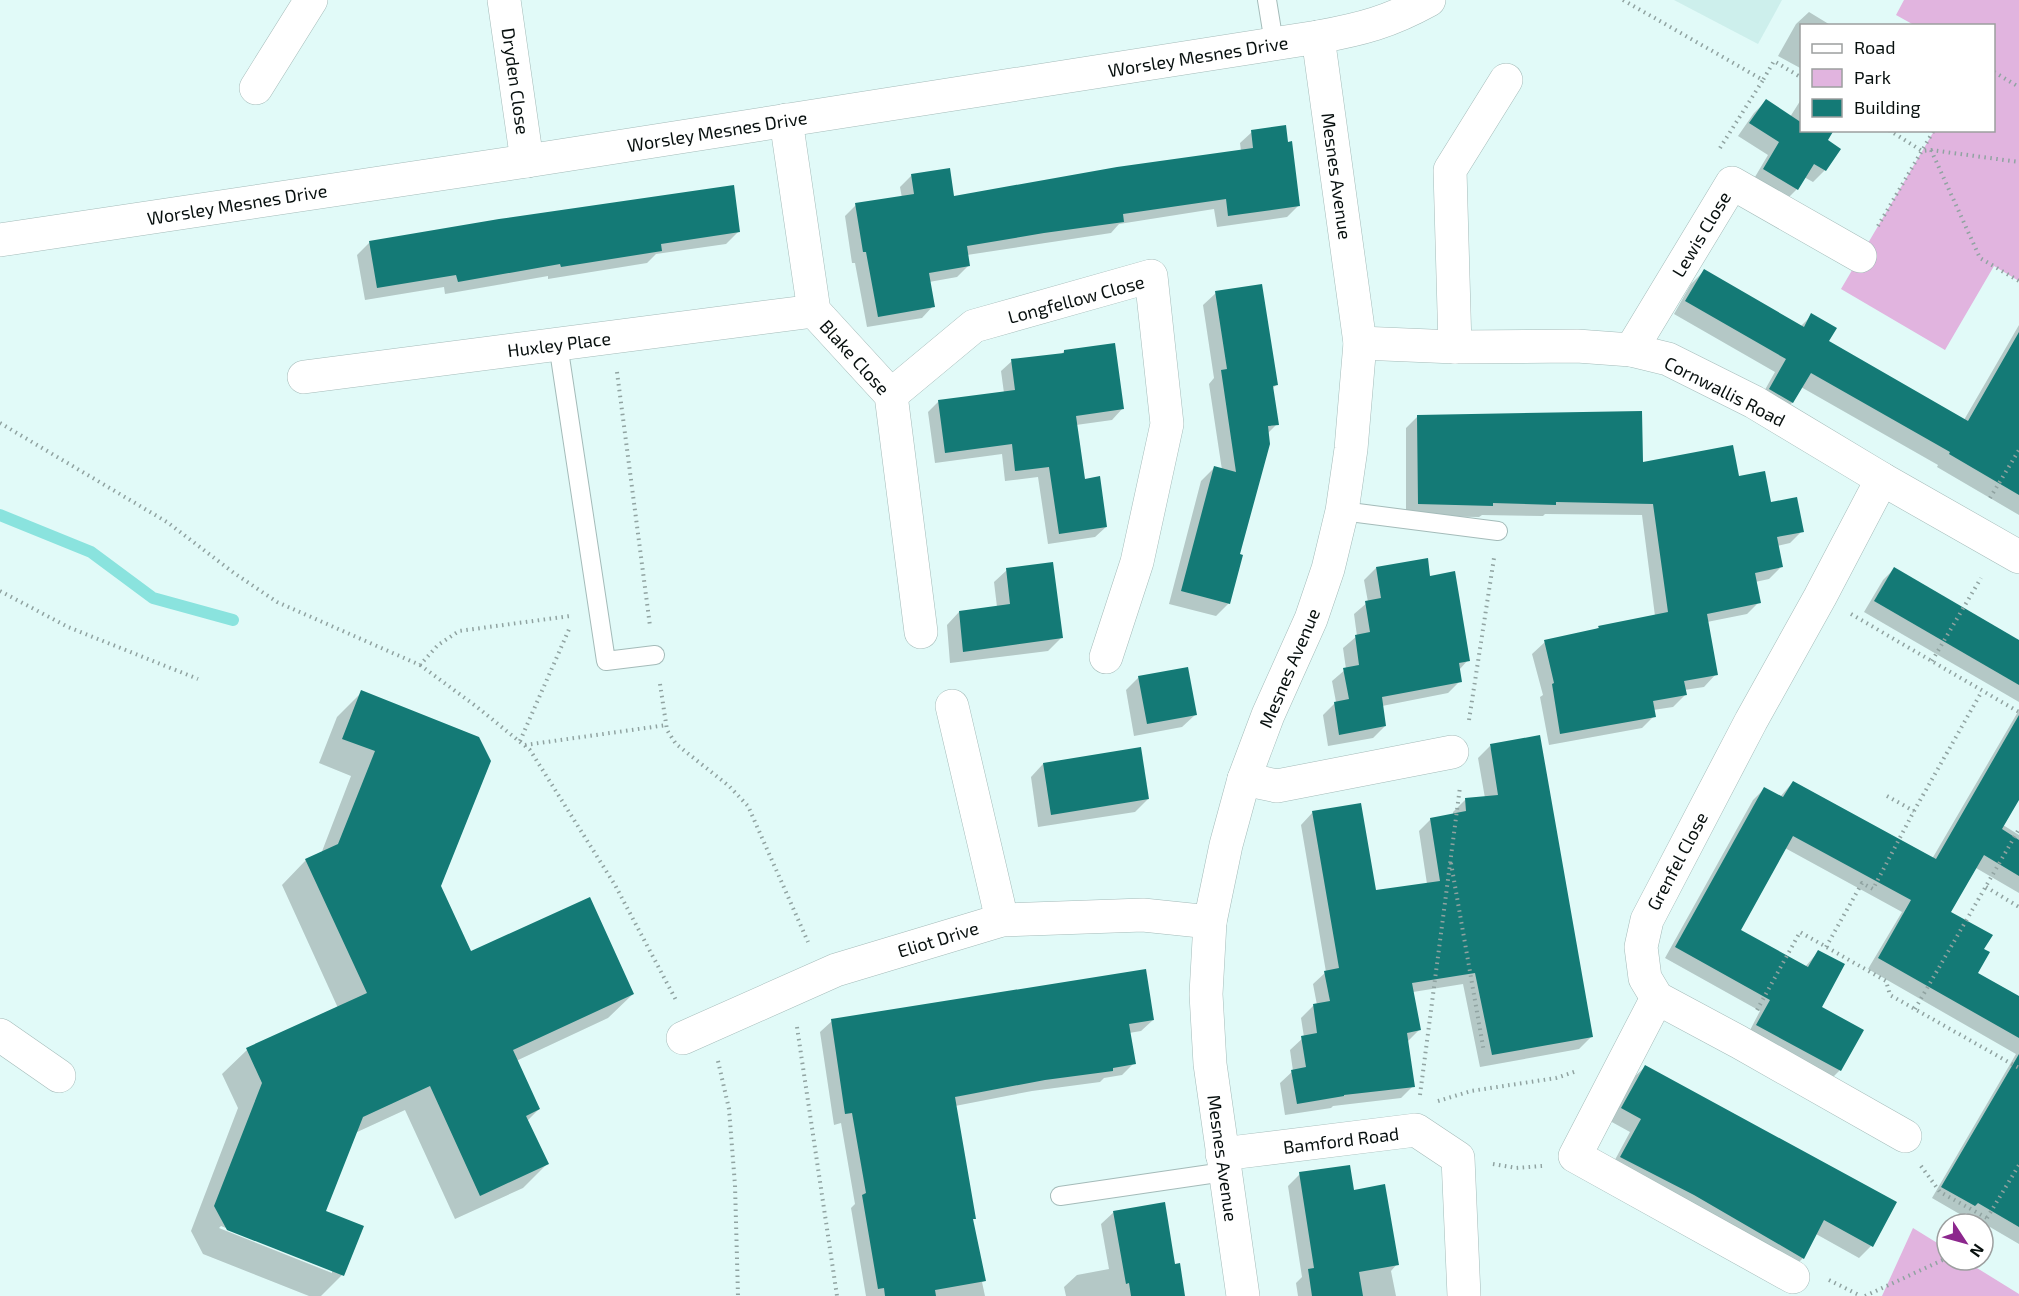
<svg xmlns="http://www.w3.org/2000/svg" width="2019" height="1296" viewBox="0 0 2019 1296" font-family="'Exo 2',sans-serif">
<style>
.built{fill:#cdefec}
.green{fill:#e1b4df}
.shadow{fill:#0003;fill-rule:evenodd}
.lines{fill:none;stroke-linecap:round;stroke-linejoin:round}
.stream{stroke:#8ae3de;stroke-width:12}
.building{fill:#147a76}
.lane-casing{stroke:#a4bbb9;stroke-width:20}
.street-casing{stroke:#a4bbb9;stroke-width:34}
.secondary-casing{stroke:#a4bbb9;stroke-width:34}
.path{stroke:#90a3a1;stroke-width:4;stroke-dasharray:1.5 4.5;stroke-linecap:butt}
.lane{stroke:#fff;stroke-width:18}
.street{stroke:#fff;stroke-width:33}
.secondary{stroke:#fff;stroke-width:33}
.labels{text-anchor:middle;dominant-baseline:central;stroke-width:4.5;stroke-linejoin:round;paint-order:stroke}
.street-label{font-size:18px;fill:#08100f;stroke:#fff}
</style>
<rect width="100%" height="100%" fill="#e1faf8"/>
<path class="built" d="M1674,0H1782L1758,44Z"/>
<g class="green">
<path d="M1904,0H2019V281L1994,266L1945,350L1841,289L1934,131L1994,130V26L1914,25L1896,15Z"/>
<path d="M1913,1228L1947,1249V1260H1964L2019,1294V1296H1882Z"/>
</g>
<g class="shadow">
<path d="M1809,12L1832,26H1802V69L1778,56L1796,24Z"/>
<path d="M1802,98V130L1826,141L1825,170L1813,182L1804,177L1797,189L1785,201L1752,182L1768,155L1738,136L1754,113L1766,101L1790,117Z"/>
<path d="M1252,132L1298,206L1287,217L1217,227L1214,209L1119,224L1111,233L967,255L968,266L957,277L929,282L933,306L922,318L867,327L855,263H852L845,216L856,205L902,198L900,187L912,175L953,197L1241,151L1240,143Z"/>
<path d="M739,231L726,244L656,254L647,263L548,279V276L445,294L444,287L365,300L357,255L370,242Z"/>
<path d="M1704,271L1800,327L1812,315L1827,342L1964,420L2019,325V515L1937,467L1938,465L1801,387L1792,403L1779,415L1758,402L1775,372L1674,314L1691,284Z"/>
<path d="M1216,293L1276,385L1272,389L1277,424L1267,434L1238,555L1229,603L1216,616L1169,604L1201,481L1214,468L1222,470L1209,384L1214,378L1203,305Z"/>
<path d="M1064,351L1122,409L1112,420L1076,425L1084,480L1106,527L1095,537L1048,544L1038,477L1005,481L1002,454L935,463L928,412L939,401L1004,393L1001,371L1012,361L1061,355Z"/>
<path d="M1418,416L1641,464L1738,477L1802,531L1790,543L1777,546L1781,567L1769,579L1755,582L1759,602L1747,614L1707,622L1716,674L1704,687L1684,690L1685,695L1673,707L1653,710L1654,716L1642,728L1549,745L1540,697L1543,695L1532,654L1545,642L1595,630L1599,627L1655,616L1642,515L1545,514L1543,516L1482,515L1479,517L1406,516V428Z"/>
<path d="M1376,568L1429,577L1468,660L1459,670L1460,681L1448,693L1382,706L1385,726L1373,738L1328,746L1323,715L1336,702L1332,681L1346,669L1343,648L1357,636L1354,614L1368,602L1364,580Z"/>
<path d="M1894,569L2019,642V702L1864,612L1883,580Z"/>
<path d="M1007,570L1061,638L1048,651L950,663L947,625L959,612L997,607L994,582Z"/>
<path d="M1139,677L1195,715L1182,727L1134,736L1126,690Z"/>
<path d="M362,692L440,886L471,953L633,994L608,1018L516,1061L539,1109L527,1121L547,1164L523,1188L455,1219L405,1110L355,1133L324,1212L342,1275L321,1296H309L203,1254L191,1231L238,1108L222,1074L247,1050L338,1008L282,885L306,860L321,854L351,776L319,763L337,717ZM221,1226L332,1270V1273L219,1228Z"/>
<path d="M2019,710V797L2003,825L2019,835V893L1976,868L1949,913L1982,950L1976,973L2019,998V1244L1966,1213L1963,1216L1932,1198L2016,1054L1868,969L1902,912L1785,848L1739,931L1805,967L1818,952L1820,1008L1840,1070L1829,1081L1747,1036L1760,1011L1665,958L1753,800L1764,789L1780,797L1793,782L1932,859Z"/>
<path d="M1490,746L1591,1037L1579,1049L1480,1067L1463,984L1413,992L1419,1030L1407,1042L1413,1086L1401,1098L1333,1106L1331,1108L1285,1115L1280,1083L1293,1071L1290,1050L1304,1037L1301,1018L1313,1006L1317,1005L1313,984L1326,972L1301,825L1313,812L1374,892L1427,884L1419,831L1431,819L1453,815V812L1465,800L1485,798L1478,758Z"/>
<path d="M1043,764L1148,799L1135,812L1038,827L1031,777Z"/>
<path d="M1153,1020L1141,1031L1129,1033L1134,1063L1122,1075L1104,1078L1100,1082L1032,1091L955,1106L974,1218L972,1220L984,1281L982,1282L985,1296H866L851,1208L855,1204L841,1123L834,1125L820,1032L832,1021Z"/>
<path d="M1645,1067L1871,1246L1859,1258L1816,1234L1803,1258L1791,1270L1610,1169L1630,1132L1610,1121L1633,1078Z"/>
<path d="M1300,1174L1353,1191L1397,1264L1391,1271L1396,1296H1298L1296,1283L1302,1277L1288,1186Z"/>
<path d="M1114,1212L1183,1296H1066L1064,1287L1077,1275L1109,1269L1101,1224Z"/>
</g>
<g class="lines">
<path class="stream" d="M0,515L91,552L153,598L233,620"/>
</g>
<g class="building">
<path d="M1766,99L1802,123V130H1834L1828,140L1841,149L1826,171L1814,164L1798,190L1763,169L1779,142L1749,123Z"/>
<path d="M1286,125L1288,142L1292,141L1300,206L1228,216L1226,199L1123,214L1124,222L1044,233L967,246L970,266L929,273L935,307L878,317L866,252H863L855,203L914,194L911,174L950,168L954,196L1117,167L1253,148L1251,130Z"/>
<path d="M734,185L740,232L661,244L662,251L561,267L560,264L458,282L456,275L377,288L369,241L499,219Z"/>
<path d="M1704,269L1804,327L1811,313L1837,328L1829,341L1968,421L2019,332V495L1949,454L1950,452L1811,373L1793,403L1769,389L1786,359L1685,301Z"/>
<path d="M1262,284L1278,385L1273,386L1279,425L1268,426L1270,444L1240,554L1243,555L1230,604L1181,591L1214,466L1236,472L1221,370L1227,369L1215,291Z"/>
<path d="M1115,343L1124,409L1076,416L1085,479L1100,476L1107,527L1059,534L1049,467L1015,471L1012,444L945,453L938,400L1015,390L1011,359L1064,353V350Z"/>
<path d="M1642,411L1643,462L1733,445L1739,476L1765,471L1771,502L1797,497L1804,532L1777,537L1783,567L1755,573L1761,603L1707,614L1718,675L1684,681L1687,695L1653,701L1656,717L1560,734L1552,684L1554,683L1544,640L1599,628L1598,626L1668,612L1653,504L1556,502V505L1493,503V506L1418,504L1417,415Z"/>
<path d="M1428,558L1430,576L1455,571L1470,661L1459,663L1462,682L1382,697L1386,726L1339,735L1334,702L1349,699L1343,668L1359,665L1355,635L1370,632L1365,601L1381,598L1376,567Z"/>
<path d="M1053,562L1063,638L963,652L959,611L1010,604L1006,568Z"/>
<path d="M1894,567L2019,640V685L1874,601Z"/>
<path d="M1188,667L1197,715L1147,724L1138,676Z"/>
<path d="M361,690L479,737L491,761L441,886L471,951L590,897L634,994L513,1050L540,1109L526,1116L549,1164L480,1196L430,1086L363,1117L326,1211L364,1226L344,1276L227,1230L214,1206L262,1083L246,1048L367,993L305,859L338,844L375,751L342,739Z"/>
<path d="M2019,715V800L2002,829L2019,840V876L1984,855L1951,912L1993,935L1984,949L1990,952L1978,973L2019,996V1038L1878,958L1911,900L1793,836L1741,930L1808,967L1818,950L1845,964L1822,1007L1864,1030L1841,1071L1756,1025L1770,1000L1675,947L1764,787L1783,797L1793,781L1936,859Z"/>
<path d="M1540,735L1593,1037L1492,1055L1475,973L1412,983L1421,1030L1407,1033L1415,1087L1344,1095V1096L1297,1104L1291,1070L1306,1067L1301,1036L1317,1033L1313,1004L1330,1001L1324,971L1339,968L1312,811L1361,803L1376,890L1440,881L1430,818L1466,811L1465,798L1498,795L1490,744Z"/>
<path d="M1141,747L1149,799L1051,815L1043,763Z"/>
<path d="M1146,969L1154,1020L1129,1024L1136,1064L1113,1068V1071L1045,1080L955,1097L976,1219H973L986,1281L935,1290L936,1296H885L884,1288L878,1289L862,1195L866,1193L852,1113L845,1114L831,1019Z"/>
<path d="M2019,1054V1227L1978,1203L1975,1206L1941,1187Z"/>
<path d="M1645,1065L1897,1202L1873,1247L1824,1220L1804,1259L1694,1195L1620,1157L1641,1119L1621,1108Z"/>
<path d="M1350,1165L1354,1190L1385,1184L1399,1265L1359,1272L1363,1296H1312L1308,1269L1314,1268L1299,1172Z"/>
<path d="M1165,1202L1175,1264L1180,1263L1185,1296H1131L1129,1283L1126,1284L1113,1211Z"/>
</g>
<g class="lines">
<defs>
<g id="lane">
<path d="M1267,0L1274,43"/>
<path d="M558,344L606,661L655,655"/>
<path d="M1342,511L1498,531"/>
<path d="M1060,1196L1224,1172"/>
</g>
<g id="street">
<path d="M504,0L527,161"/>
<path d="M256,88L311,0"/>
<path d="M786,120L814,311L891,395L921,632"/>
<path d="M1360,343L1455,347L1577,346L1631,350L1668,359L1754,402L1882,479L2019,557"/>
<path d="M1455,347L1450,170L1506,80"/>
<path d="M1631,350L1732,183L1860,256"/>
<path d="M304,377L814,311"/>
<path d="M891,395L974,326L1151,276L1167,424L1137,562L1106,657"/>
<path d="M1882,479L1820,597L1751,721L1647,920L1641,947L1645,978L1657,998L1739,1042L1905,1136"/>
<path d="M952,706L1002,920"/>
<path d="M1244,779L1277,786L1452,752"/>
<path d="M1657,998L1575,1156L1793,1277"/>
<path d="M0,1035L59,1076"/>
<path d="M683,1038L836,970L1002,920L1143,915L1210,922"/>
<path d="M1222,1154L1416,1130L1458,1158L1464,1296"/>
<path d="M1243,1296L1210,1064L1206,994L1210,922L1226,845L1244,779L1268,715L1311,619L1328,569L1342,511L1351,449L1360,343L1318,37"/>
</g>
<path id="secondary" d="M0,240L527,161L1318,37C1362,29 1389,22 1429,0"/>
</defs>
<use href="#lane" class="lane-casing"/>
<use href="#street" class="street-casing"/>
<use href="#secondary" class="secondary-casing"/>
<g class="path">
<path d="M1623,0L1763,80L1774,61L1802,78"/>
<path d="M1994,72L2019,87"/>
<path d="M1889,130L1922,151L1931,150L2019,162"/>
<path d="M1720,148L1763,80"/>
<path d="M1931,150L1980,258L2019,281"/>
<path d="M1878,226L1934,130"/>
<path d="M617,372L650,626"/>
<path d="M0,423L167,522L234,573L277,602L420,665L438,645L459,631L570,616"/>
<path d="M1990,498L2019,450"/>
<path d="M0,591L68,627L198,679"/>
<path d="M1851,614L2019,712"/>
<path d="M1932,661L1981,578"/>
<path d="M420,665L477,707L530,750L615,885L677,1002"/>
<path d="M660,684L667,730L676,744L729,786L748,806L808,942"/>
<path d="M1469,720L1494,558"/>
<path d="M520,741L570,627"/>
<path d="M525,745L667,725"/>
<path d="M1887,796L1914,811"/>
<path d="M1451,863L1484,1052"/>
<path d="M1986,887L2019,907"/>
<path d="M1826,947L1862,883L1873,889L1914,811L1982,691"/>
<path d="M1915,1009L2019,829"/>
<path d="M1757,1010L1800,932L1886,981L1890,995L2019,1068"/>
<path d="M797,1027L837,1296"/>
<path d="M718,1061L729,1109L735,1185L738,1296"/>
<path d="M1420,1095L1460,787"/>
<path d="M1438,1101L1471,1091L1556,1078L1577,1071"/>
<path d="M1493,1164L1516,1168L1542,1166"/>
<path d="M1921,1166L1940,1192L1987,1218L1983,1224"/>
<path d="M1987,1218L2019,1165"/>
<path d="M1829,1280L1861,1296"/>
<path d="M1865,1296L1947,1258"/>
</g>
<use href="#lane" class="lane"/>
<use href="#street" class="street"/>
<use href="#secondary" class="secondary"/>
</g>
<g class="labels">
<g class="street-label">
<text transform="translate(1198 56) rotate(-9)">Worsley Mesnes Drive</text>
<text transform="translate(516 81) rotate(82)">Dryden Close</text>
<text transform="translate(717 131) rotate(-9)">Worsley Mesnes Drive</text>
<text transform="translate(1337 176) rotate(82)">Mesnes Avenue</text>
<text transform="translate(237 204) rotate(-9)">Worsley Mesnes Drive</text>
<text transform="translate(1701 234) rotate(-59)">Lewis Close</text>
<text transform="translate(1076 299) rotate(-15)">Longfellow Close</text>
<text transform="translate(559 344) rotate(-7)">Huxley Place</text>
<text transform="translate(855 357) rotate(48)">Blake Close</text>
<text transform="translate(1725 391) rotate(27)">Cornwallis Road</text>
<text transform="translate(1289 668) rotate(-67)">Mesnes Avenue</text>
<text transform="translate(1677 861) rotate(-62)">Grenfel Close</text>
<text transform="translate(938 939) rotate(-17)">Eliot Drive</text>
<text transform="translate(1341 1140) rotate(-7)">Bamford Road</text>
<text transform="translate(1223 1158) rotate(82)">Mesnes Avenue</text>
</g>
</g>
<rect x="1800" y="24" width="195" height="108" fill="#ffffff" stroke="#9c9f9f" stroke-width="1.5"/>
<rect x="1812" y="44" width="30" height="9" fill="#ffffff" stroke="#9c9f9f" stroke-width="1.5"/>
<text x="1854" y="54" font-size="18" fill="#08100f">Road</text>
<rect x="1812" y="69" width="30" height="18" fill="#e1b4df" stroke="#9c9f9f" stroke-width="1.5"/>
<text x="1854" y="84" font-size="18" fill="#08100f">Park</text>
<rect x="1812" y="99" width="30" height="18" fill="#147a76" stroke="#9c9f9f" stroke-width="1.5"/>
<text x="1854" y="114" font-size="18" fill="#08100f">Building</text>
<g transform="translate(1965 1242) rotate(126)"><circle r="28" fill="#ffffff" stroke="#9c9f9f" stroke-width="1.5"/>
<path d="M0-4.5L10 22L0 15L-10 22Z" fill="#8c278d"/>
<text y="-9" font-size="16" font-weight="bold" text-anchor="middle" fill="#08100f">N</text>
</g>
</svg>
